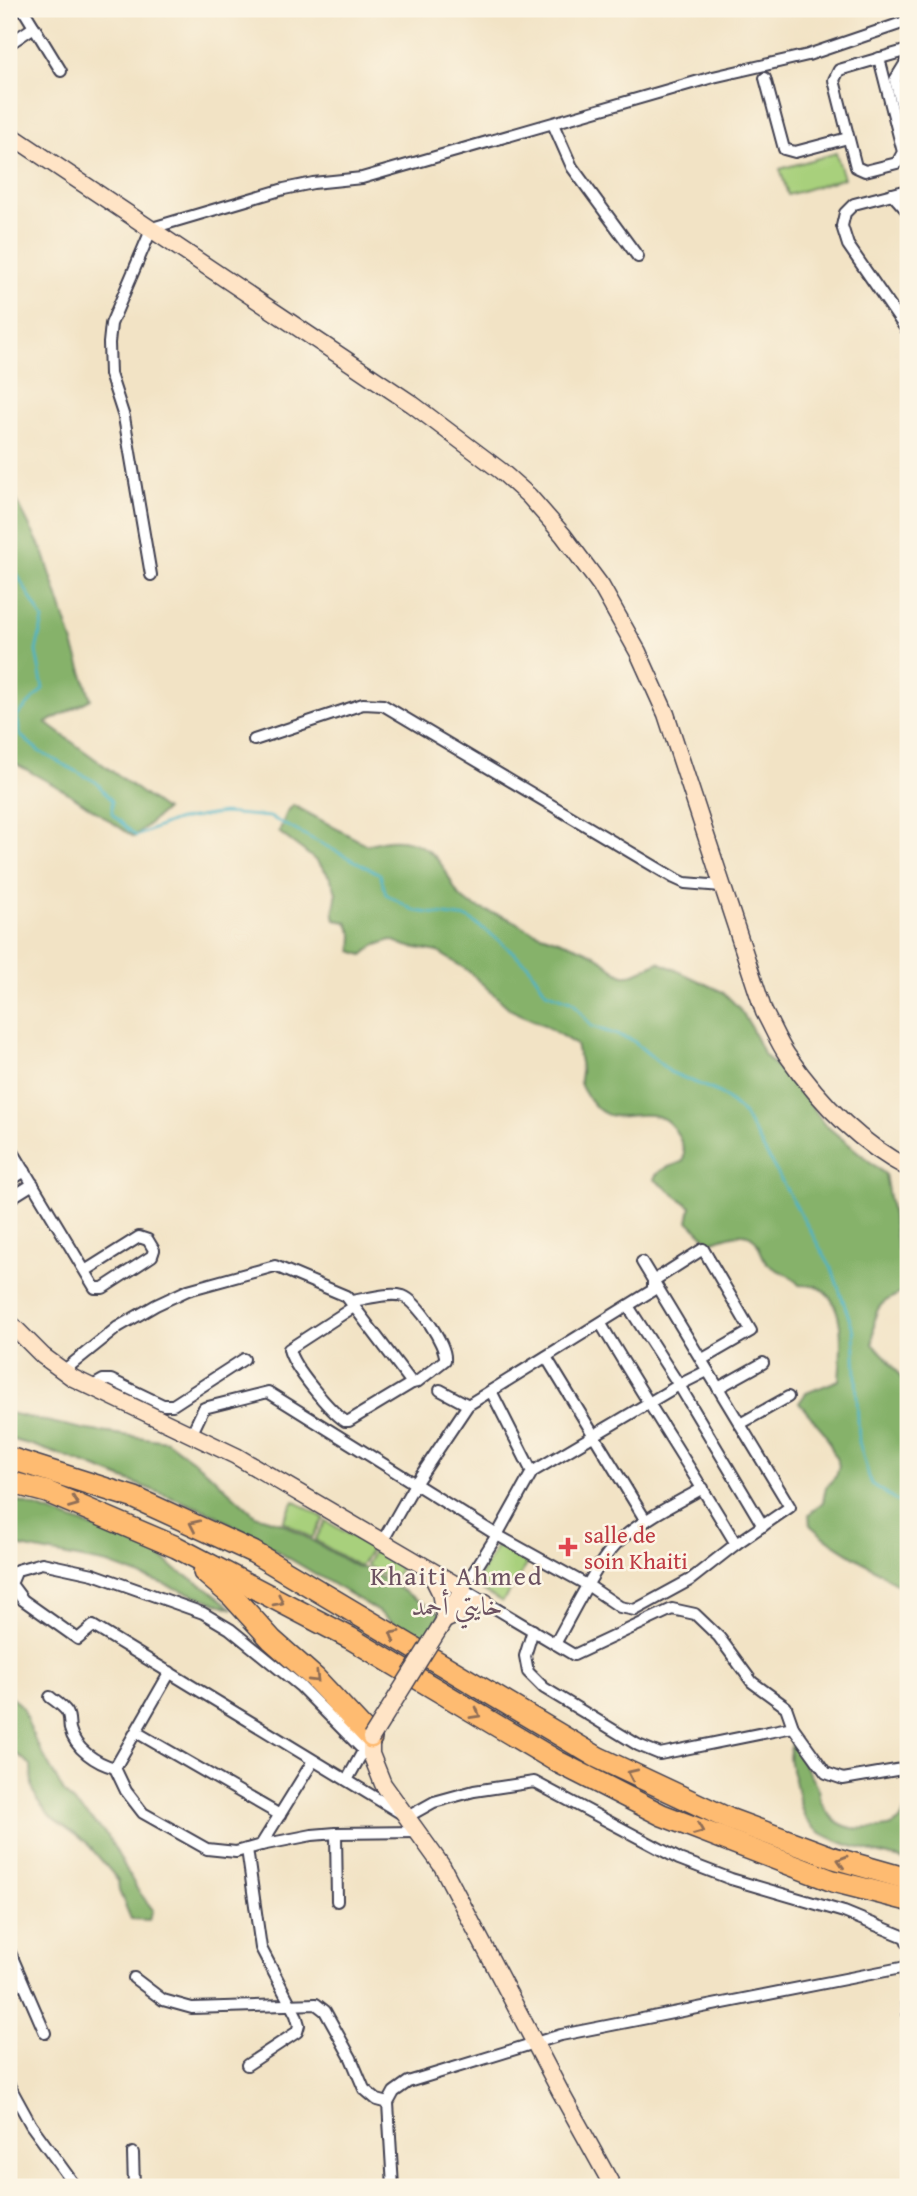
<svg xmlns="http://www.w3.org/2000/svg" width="917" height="2196" viewBox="0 0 917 2196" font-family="'Gentium Book Plus',Amiri,serif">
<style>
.green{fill:#a8d07b;stroke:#65795b;stroke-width:2}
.forest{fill:#86b26b;stroke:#546a53;stroke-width:2}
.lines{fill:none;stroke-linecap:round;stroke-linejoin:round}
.stream{stroke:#4ab4c8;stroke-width:2.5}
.minor-casing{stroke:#413f50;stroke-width:14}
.secondary-casing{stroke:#413f50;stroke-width:19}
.motorway-casing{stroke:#413f50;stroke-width:24}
.minor{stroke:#fff;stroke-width:10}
.secondary{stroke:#ffe4c6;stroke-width:16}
.motorway{stroke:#febb71;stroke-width:21}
.secondary-bridge-casing{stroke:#413f50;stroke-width:19;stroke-linecap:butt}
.secondary-bridge{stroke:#ffe4c6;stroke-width:16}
.oneway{stroke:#906e56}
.health-dot{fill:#e0444e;stroke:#fcf5e5;stroke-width:2.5}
.labels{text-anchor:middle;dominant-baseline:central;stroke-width:5;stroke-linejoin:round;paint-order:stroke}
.health-label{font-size:23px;fill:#be3a42;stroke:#fcf5e5;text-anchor:start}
.quarter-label{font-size:26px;letter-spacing:2px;fill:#6c5261;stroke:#fcf5e5}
</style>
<rect width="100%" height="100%" fill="#fcf5e5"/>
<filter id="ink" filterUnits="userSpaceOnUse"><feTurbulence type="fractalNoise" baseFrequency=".0143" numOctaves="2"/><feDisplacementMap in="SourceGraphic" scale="14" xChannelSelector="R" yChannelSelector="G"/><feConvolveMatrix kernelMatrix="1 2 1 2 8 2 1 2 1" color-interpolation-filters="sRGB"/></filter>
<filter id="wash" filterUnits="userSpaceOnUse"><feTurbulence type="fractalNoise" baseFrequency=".00686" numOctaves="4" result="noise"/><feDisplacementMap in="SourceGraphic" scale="28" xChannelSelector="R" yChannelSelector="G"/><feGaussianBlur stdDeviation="1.57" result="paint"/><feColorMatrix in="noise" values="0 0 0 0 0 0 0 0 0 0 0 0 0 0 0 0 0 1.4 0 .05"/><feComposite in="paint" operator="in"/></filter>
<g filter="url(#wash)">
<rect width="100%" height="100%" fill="#f2e3c5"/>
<g class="green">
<path d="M836,153L844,178L788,195L780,169Z"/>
<path d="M294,1501L324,1518L312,1538L283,1521Z"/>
<path d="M326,1521L372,1548L360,1567L315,1540Z"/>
<path d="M500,1541L529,1562L502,1602L474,1585Z"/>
<path d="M375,1549L402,1565L393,1581L366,1565Z"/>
</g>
<g class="forest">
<path d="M9,486L44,554L91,699L46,723L165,810L134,837L70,794L9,760Z"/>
<path d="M293,805L367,845C399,834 427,840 445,870C452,882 454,892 465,901C478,910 491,912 505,917C515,920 523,928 533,931C554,939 573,944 593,954C603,959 614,972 624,975C635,977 649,966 659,962L723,992L737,1006L749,1023L763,1053L810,1103L823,1123L885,1174L898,1250L908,1263V1290C873,1305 875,1308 873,1344L886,1357L902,1379L908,1420V1593C878,1567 839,1552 810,1525L809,1514L823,1502L826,1487L836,1476L839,1465L825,1433L799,1403L806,1393L839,1380C841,1353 848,1300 816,1286C812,1284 804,1286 799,1285C791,1273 778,1273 767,1263C761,1256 760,1245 753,1238C743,1228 721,1239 710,1242L688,1221L691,1207L654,1179C658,1167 673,1167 683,1161C686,1151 682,1145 678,1135C659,1098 624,1125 604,1113C595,1109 583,1092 580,1083C579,1079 581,1076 581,1072C581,1063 578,1053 576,1045L544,1025L511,1010L467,970L438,952L406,946L391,940L374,946L363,955L352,951L353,935L347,922L335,920C331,909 337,903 336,893C330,864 299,849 279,832L287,812Z"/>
<path d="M9,1413L87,1430L167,1441L209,1473L255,1515L282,1523L359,1568H365L441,1614L422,1643L373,1608L214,1514L83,1463L32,1445L9,1439Z"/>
<path d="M9,1499L27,1504L152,1548L176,1570L209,1589L233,1609L108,1564L16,1546L9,1542Z"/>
<path d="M9,1695L22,1707L35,1740L65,1794L108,1836L137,1889L153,1910L149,1920L131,1919L119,1891L118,1880L86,1842L50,1816L37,1800L32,1786L31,1765L18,1755L9,1754Z"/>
<path d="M792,1744L818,1789C820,1807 833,1824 852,1828C858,1829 867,1828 873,1828C883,1828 891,1828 899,1821C909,1812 904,1792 908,1780V1861C883,1854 823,1843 808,1822C800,1811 798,1793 795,1780C791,1767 786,1757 792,1744Z"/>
</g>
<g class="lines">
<path class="stream" d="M9,560L43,620L36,651L43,689L17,716L20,735L40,752L96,782L112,801V814L136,836L173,821L223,813L270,817L380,874L386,894L415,911L468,918L496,938L528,965L546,992L573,1002L591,1026L632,1040L670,1072L720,1093L743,1113L832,1269L854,1332L859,1442L871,1484L908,1508"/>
</g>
</g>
<g filter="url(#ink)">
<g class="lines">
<defs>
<g id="minor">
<path d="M23,9L61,71"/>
<path d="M9,44L34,27"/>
<path d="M879,58L903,152L897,163L865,171L856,167L834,80L839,70L908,50"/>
<path d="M765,78L784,149L795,152L848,138"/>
<path d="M553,124L572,167L638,257"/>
<path d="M907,125L895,80L908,59"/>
<path d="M908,190L854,204L845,213L842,226L848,245L908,332"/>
<path d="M892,194L908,212"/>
<path d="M151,575L124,417L110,374L109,343L111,324L152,228L284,189L313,183L362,178L713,77L808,55L908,21"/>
<path d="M254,740L363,704L383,705L674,878L685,883L722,886"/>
<path d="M9,1145C38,1193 66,1240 95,1288H103L152,1256L154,1250L148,1240L139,1237L85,1271"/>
<path d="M9,1181L25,1171"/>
<path d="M9,1199L33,1184"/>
<path d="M355,1306L289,1349C292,1366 330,1411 345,1421H349L412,1383"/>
<path d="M628,1306L679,1385L763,1526"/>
<path d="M601,1324C644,1398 692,1470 736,1544"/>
<path d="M546,1357L646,1521"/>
<path d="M62,1372L118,1327L156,1305L188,1290L275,1266L346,1296L412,1383L417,1382L445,1360C447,1345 417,1301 403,1296C388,1292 367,1299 352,1301"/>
<path d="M89,1388L103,1380H111L163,1405H173L244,1359"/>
<path d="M718,1388L763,1363"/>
<path d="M440,1390L468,1405"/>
<path d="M491,1391L532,1472L497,1535L463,1589L574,1655L672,1609L695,1614L719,1637L752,1682L786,1707L793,1727L826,1773L843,1779L902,1769"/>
<path d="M740,1424L788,1397"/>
<path d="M191,1435L204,1408L268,1392L497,1535L589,1586L620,1607L635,1610L690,1580L736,1544L790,1507L642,1262"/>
<path d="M532,1472L679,1385L707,1371"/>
<path d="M382,1542L415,1484L468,1405L653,1290V1281L703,1249L751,1331L701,1360"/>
<path d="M533,1630L525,1656L528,1672L544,1688L638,1745L660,1754L793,1727"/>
<path d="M555,1644C571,1616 597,1561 619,1541C643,1519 675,1504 703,1488"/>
<path d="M170,1672L115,1768L126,1791L143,1813L207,1849L236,1852L261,1845L313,1761"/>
<path d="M50,1697C55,1701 63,1706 67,1712C70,1717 69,1724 70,1729C75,1749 96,1763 115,1768"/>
<path d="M136,1732L280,1815"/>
<path d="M371,1758L300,1686L230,1629L203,1613L93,1574L42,1563L17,1570L11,1584L23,1600L78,1639L93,1626L407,1817L434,1802L474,1791L534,1782L679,1859L731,1879L844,1912L905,1937L908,1944"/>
<path d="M347,1780L366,1746"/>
<path d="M336,1833L337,1901"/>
<path d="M261,1845L312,1835L336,1833L419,1832"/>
<path d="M247,1849L261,1948L296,2015L299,2025L297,2032L247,2065"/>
<path d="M9,1950L45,2033"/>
<path d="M906,1967L908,2014"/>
<path d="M134,1978L163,2000L192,2008L316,2004L325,2011L351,2058L364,2089L377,2100L388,2103"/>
<path d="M9,2085L31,2125L76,2187"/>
<path d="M133,2153L134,2187"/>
<path d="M393,2187L388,2103L394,2092L408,2082L561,2035L906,1967L908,1962"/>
</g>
<g id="secondary">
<path d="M9,134L412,404L501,471L529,496L563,535L601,586L638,652L666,714L764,1012C772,1026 778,1042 787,1055C818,1100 859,1143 908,1168"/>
<path d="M9,1322L43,1356L73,1378L236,1456L463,1589L439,1629"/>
<path d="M429,1570L440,1592L445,1620L485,1602"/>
<path d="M371,1738V1754L383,1784L442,1866L561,2093L613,2187"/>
</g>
<g id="motorway">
<path d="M9,1458L135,1498L253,1552L597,1757L729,1819L834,1858L908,1879"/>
<path d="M9,1482L47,1492L176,1547L350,1638L558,1762L662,1815L833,1881L908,1900"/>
<path d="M204,1572L232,1596L272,1640L315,1678L371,1738"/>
</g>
</defs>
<use href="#minor" class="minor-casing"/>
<use href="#secondary" class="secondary-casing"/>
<use href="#motorway" class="motorway-casing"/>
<use href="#minor" class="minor"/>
<use href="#secondary" class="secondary"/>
<use href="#motorway" class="motorway"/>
<defs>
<path id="secondary-bridge" d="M371,1738L439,1629"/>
</defs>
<use href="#secondary-bridge" class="secondary-bridge-casing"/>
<use href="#secondary-bridge" class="secondary-bridge"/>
</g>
<defs><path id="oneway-chevron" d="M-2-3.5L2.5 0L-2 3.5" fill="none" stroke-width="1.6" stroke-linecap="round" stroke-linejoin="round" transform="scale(1.75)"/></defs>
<g class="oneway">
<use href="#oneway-chevron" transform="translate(74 1503) rotate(22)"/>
<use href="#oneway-chevron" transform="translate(194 1525) rotate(-155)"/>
<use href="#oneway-chevron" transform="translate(279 1601) rotate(28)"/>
<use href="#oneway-chevron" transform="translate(394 1635) rotate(-150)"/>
<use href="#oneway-chevron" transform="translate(315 1678) rotate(45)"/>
<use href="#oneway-chevron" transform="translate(476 1714) rotate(30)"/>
<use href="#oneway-chevron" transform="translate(632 1774) rotate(-155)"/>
<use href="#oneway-chevron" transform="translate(699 1830) rotate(22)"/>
<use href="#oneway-chevron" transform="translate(842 1861) rotate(-163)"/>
</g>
</g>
<path class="health-dot" d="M564.5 1536.5h7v7h7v7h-7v7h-7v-7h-7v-7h7z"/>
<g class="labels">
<g class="health-label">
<text x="584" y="1534">salle de<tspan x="584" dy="26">soin Khaiti</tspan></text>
</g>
<g class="quarter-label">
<text x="457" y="1575">Khaiti Ahmed<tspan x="457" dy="30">خايتي أحمد</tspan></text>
</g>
</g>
<rect width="917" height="2196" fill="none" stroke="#fcf5e5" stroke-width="35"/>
</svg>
